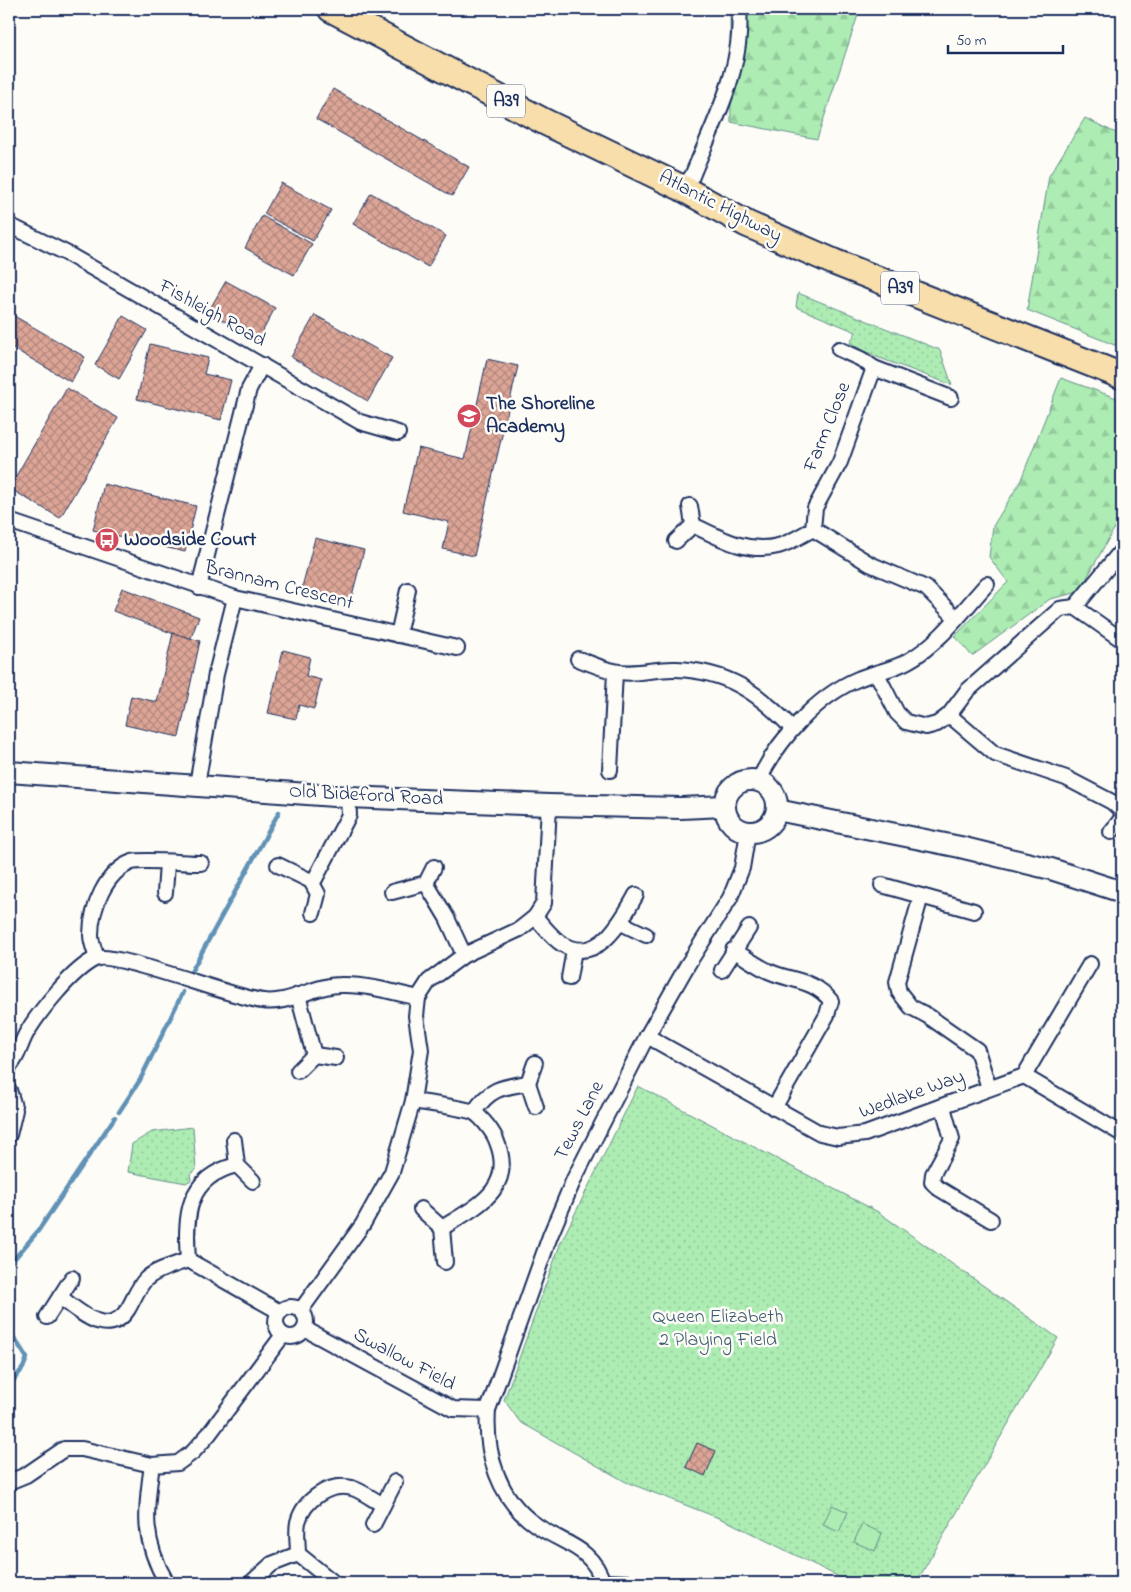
<svg xmlns="http://www.w3.org/2000/svg" width="1131" height="1592" viewBox="0 0 1131 1592" font-family="'Indie Flower',sans-serif">
<style>
.grass{fill:url(#grass-dots);stroke:#648e88}
.forest{fill:url(#forest-firs);stroke:#648e88}
.pitch{fill:#adecb3;stroke:#648e88}
.lines{fill:none;stroke-linecap:round;stroke-linejoin:round}
.stream{stroke:#6092b6;stroke-width:4.5}
.building{fill:url(#building-cross-hatch);stroke:#1b2f5e}
.street-casing{stroke:#1b2f5e;stroke-width:18}
.secondary-casing{stroke:#1b2f5e;stroke-width:24}
.highway-casing{stroke:#1b2f5e;stroke-width:29}
.street{stroke:#fdfcf7;stroke-width:14}
.secondary{stroke:#fdfcf7;stroke-width:20}
.highway{stroke:#f8deab;stroke-width:25}
.labels{text-anchor:middle;dominant-baseline:central;stroke-width:5;stroke-linejoin:round;paint-order:stroke}
.shield{fill:#fdfcf7;stroke:#5f6c8c;stroke-width:1}
.shield-label{font-size:19px;font-weight:bold;fill:#1b2f5e}
.street-label{font-size:20px;fill:#1b2f5e;stroke:#fdfcf7}
.poi-label{font-size:20px;font-weight:bold;fill:#1b2f5e;stroke:#fdfcf7;text-anchor:start}
.park-label{font-size:20px;fill:#405e73;stroke:#fdfcf7}
</style>
<defs>
<pattern id="grass-dots" width="8" height="8" patternUnits="userSpaceOnUse" patternTransform="scale(1.25)"><rect width="8" height="8" fill="#adecb3"/><path d="M2 2h.1M6 6h.1" fill="none" stroke="#94cb9c" stroke-width="1.8" stroke-linecap="round"/></pattern>
<pattern id="forest-firs" width="22" height="20" patternUnits="userSpaceOnUse" patternTransform="scale(1.25)"><rect width="22" height="20" fill="#adecb3"/><path d="M5 1l3.5 6h-7zM16 11l3.5 6h-7z" fill="#94cb9c"/></pattern>
<pattern id="building-cross-hatch" width="8" height="8" patternUnits="userSpaceOnUse" patternTransform="scale(1.25)"><rect width="8" height="8" fill="#dda596"/><path d="M0 0l8 8M0 8l8-8" fill="none" stroke="#b2877e"/></pattern>
</defs>
<rect width="100%" height="100%" fill="#fdfcf7"/>
<filter id="ink" filterUnits="userSpaceOnUse"><feTurbulence type="fractalNoise" baseFrequency=".02" numOctaves="2"/><feDisplacementMap in="SourceGraphic" scale="10" xChannelSelector="R" yChannelSelector="G"/><feConvolveMatrix kernelMatrix="1 2 1 2 8 2 1 2 1" color-interpolation-filters="sRGB"/></filter>
<g filter="url(#ink)">
<g class="grass">
<path d="M798,293L940,350L952,385L877,357L850,343L856,332L796,307Z"/>
<path d="M638,1086L878,1212L1058,1338L916,1583H851L729,1522L626,1482L520,1422L504,1400L561,1242Z"/>
<path d="M193,1127L196,1170L190,1174L191,1180L186,1183L128,1172L132,1144L152,1132Z"/>
</g>
<g class="forest">
<path d="M730,9H860L817,139L731,122Z"/>
<path d="M1085,118L1122,136V348L1027,310L1049,176Z"/>
<path d="M1061,378L1122,400V519L1114,529L1079,592L1050,599L972,656L955,636L1008,582L989,557L993,526L1020,482Z"/>
</g>
<g class="pitch">
<path d="M832,1505L848,1512L839,1532L823,1525Z"/>
<path d="M862,1524L882,1533L875,1551L854,1542Z"/>
</g>
<g class="lines">
<g class="stream">
<path d="M191,972L279,812"/>
<path d="M119,1112L140,1080L183,992"/>
<path d="M9,1265L38,1231L115,1117"/>
<path d="M9,1330L27,1358L23,1368L9,1386"/>
</g>
</g>
<g class="building">
<path d="M333,89L469,167L452,196L316,119Z"/>
<path d="M281,183L331,210L313,241L264,214Z"/>
<path d="M371,193L446,236L428,267L353,224Z"/>
<path d="M262,216L312,244L294,275L245,248Z"/>
<path d="M226,281L275,308L258,340L208,312Z"/>
<path d="M9,313L85,357L71,382L9,346Z"/>
<path d="M315,315L392,358L368,401L291,357Z"/>
<path d="M123,316L147,330L119,379L95,365Z"/>
<path d="M150,344L208,358L204,374L231,380L221,420L137,399Z"/>
<path d="M487,359L518,366L474,556L443,549L449,522L403,511L418,448L465,459Z"/>
<path d="M67,388L118,418L60,518L9,488Z"/>
<path d="M104,484L196,506L185,552L93,530Z"/>
<path d="M315,538L364,550L350,603L301,591Z"/>
<path d="M122,588L199,617L190,640L113,611Z"/>
<path d="M173,633L200,641L179,737L125,725L131,696L157,702Z"/>
<path d="M283,650L310,657L306,676L321,680L314,709L299,705L296,719L268,713Z"/>
<path d="M697,1443L716,1451L705,1476L686,1467Z"/>
</g>
<g class="lines">
<defs>
<g id="street">
<path d="M682,188L692,176C714,122 744,68 739,9"/>
<path d="M9,225L66,253L360,422L398,433"/>
<path d="M839,349L861,359L874,368L951,398"/>
<path d="M9,521L235,598L457,648"/>
<path d="M693,525C720,538 747,554 778,546C790,543 802,535 813,529L870,564L926,588L956,618"/>
<path d="M813,529L815,508L840,462L874,368"/>
<path d="M676,541L693,525L690,506"/>
<path d="M199,587L249,389L262,365"/>
<path d="M1075,607L1122,550"/>
<path d="M398,635L408,590"/>
<path d="M578,659C590,663 602,669 614,671C635,676 655,668 676,669C727,671 758,692 792,728"/>
<path d="M877,674L897,713L906,722L926,727L937,724L949,715L967,691L1060,609L1075,607L1122,640"/>
<path d="M949,715L995,754L1066,778L1112,802L1122,811"/>
<path d="M610,770L615,672"/>
<path d="M759,780C777,741 817,696 858,679C875,672 892,670 908,661C940,643 963,610 987,584"/>
<path d="M197,785L216,674L235,598"/>
<path d="M1111,832L1122,818"/>
<path d="M278,865L311,881L315,879L349,815L348,797"/>
<path d="M311,881L318,894L313,913"/>
<path d="M426,883L434,867"/>
<path d="M882,885L974,911"/>
<path d="M392,892L426,883L447,918L464,955"/>
<path d="M165,893L167,863"/>
<path d="M921,896L897,982L899,992L911,1007L928,1016L977,1050L989,1088"/>
<path d="M535,917C543,925 552,938 562,944C598,966 622,920 636,895"/>
<path d="M621,923L646,935"/>
<path d="M733,950C745,957 756,965 768,971C790,981 814,979 831,1001L827,1015L774,1108"/>
<path d="M97,958C95,951 91,943 91,935C91,909 105,872 132,862C142,859 187,863 201,863"/>
<path d="M722,970L749,928"/>
<path d="M569,978L574,950"/>
<path d="M647,1036L820,1133L838,1137L865,1134L1024,1076L1090,964"/>
<path d="M314,1055L336,1058"/>
<path d="M9,1067C18,1058 20,1045 26,1034C38,1013 73,969 95,959C113,950 232,998 263,1001C289,1005 313,985 340,985C366,984 393,992 418,998"/>
<path d="M298,1071L314,1055L298,995"/>
<path d="M1024,1076L1122,1134"/>
<path d="M528,1083L535,1063"/>
<path d="M9,1090L15,1110L9,1135"/>
<path d="M413,1101C425,1103 464,1108 473,1112C482,1117 494,1133 497,1142C516,1190 475,1207 442,1228L421,1209"/>
<path d="M943,1107L952,1139L933,1174L932,1182L938,1188L991,1220"/>
<path d="M474,1112C489,1089 501,1087 528,1083L536,1107"/>
<path d="M237,1165L253,1181"/>
<path d="M442,1228L445,1262"/>
<path d="M188,1260L280,1312"/>
<path d="M60,1297C79,1311 108,1340 128,1309C134,1299 138,1287 146,1279C157,1269 175,1265 188,1260C185,1216 186,1177 237,1165L234,1140"/>
<circle cx="291" cy="1322" r="15"/>
<path d="M301,1310L363,1224L392,1172L413,1101L421,1050L416,1016L418,998L429,981L464,955L520,929L535,917L544,903L549,805"/>
<path d="M47,1317L72,1278"/>
<path d="M305,1329L453,1409L488,1410"/>
<path d="M152,1465C145,1511 142,1541 167,1583"/>
<path d="M9,1482L26,1475L64,1449H82L152,1465L178,1463L193,1452L209,1434L283,1335"/>
<path d="M373,1525L395,1482"/>
<path d="M298,1554L334,1583"/>
<path d="M603,1582L630,1583"/>
<path d="M251,1583L272,1564L298,1554C298,1544 296,1532 298,1522C304,1500 329,1482 352,1488C362,1491 374,1500 383,1505"/>
<path d="M603,1583C593,1547 563,1544 536,1525C498,1499 485,1453 488,1410L550,1236L574,1179L647,1036L688,964L730,898L742,868L748,832"/>
</g>
<g id="secondary">
<path d="M9,772L348,797L549,805L681,808L724,806"/>
<circle cx="751" cy="806" r="26"/>
<path d="M777,810L960,847L1051,869L1122,892"/>
</g>
<path id="highway" d="M331,9L545,122L682,188L747,224L834,262L1122,376"/>
</defs>
<use href="#street" class="street-casing"/>
<use href="#secondary" class="secondary-casing"/>
<use href="#highway" class="highway-casing"/>
<use href="#street" class="street"/>
<use href="#secondary" class="secondary"/>
<use href="#highway" class="highway"/>
</g>
</g>
<defs>
<symbol id="school-disc" viewBox="-11 -11 22 22"><circle r="9.5" fill="#d1495b" stroke="#fdfcf7"/><path d="M0-5L7-2L0 1L-7-2ZM-4 1L0 2.5L4 1V4Q0 6-4 4Z" fill="#fff"/></symbol>
<symbol id="bus-disc" viewBox="-11 -11 22 22"><circle r="9.5" fill="#d1495b" stroke="#fdfcf7"/><path d="M-5-6H5V4H4V6H2V4H-2V6H-4V4H-5ZM-3.5-4V0h7V-4ZM-3.5 1.2v1.5H-2V1.2ZM2 1.2v1.5H3.5V1.2Z" fill="#fff"/></symbol>
</defs>
<g fill-rule="evenodd">
<use href="#school-disc" x="455" y="402" width="28" height="28"/>
<use href="#bus-disc" x="93" y="526" width="28" height="28"/>
</g>
<g class="labels">
<g class="shield">
<rect x="487" y="84.5" width="38" height="33" rx="4"/>
<rect x="881" y="271.5" width="38" height="33" rx="4"/>
</g>
<g class="shield-label">
<text x="506" y="101">A39</text>
<text x="900" y="288">A39</text>
</g>
<g class="street-label">
<text transform="translate(720 207) rotate(27)">Atlantic Highway</text>
<text transform="translate(212 314) rotate(29)">Fishleigh Road</text>
<text transform="translate(828 427) rotate(-68)">Farm Close</text>
<text transform="translate(279 586) rotate(14)">Brannam Crescent</text>
<text transform="translate(366 796) rotate(3)">Old Bideford Road</text>
<text transform="translate(912 1095) rotate(-20)">Wedlake Way</text>
<text transform="translate(580 1121) rotate(-63)">Tews Lane</text>
<text transform="translate(404 1360) rotate(28)">Swallow Field</text>
</g>
<g class="poi-label">
<text x="486" y="404">The Shoreline<tspan x="486" dy="23">Academy</tspan></text>
<text x="124" y="540">Woodside Court</text>
</g>
<g class="park-label">
<text x="718" y="1317">Queen Elizabeth<tspan x="718" dy="23">2 Playing Field</tspan></text>
</g>
</g>
<rect width="1131" height="1592" fill="none" stroke="#fdfcf7" stroke-width="30"/>
<rect x="15" y="15" width="1101" height="1562" fill="none" stroke="#1b2f5e" stroke-width="2" filter="url(#ink)"/>
<path d="M948 45v8h115v-8" fill="none" stroke="#1b2f5e" stroke-width="2.5"/>
<text x="956" y="45" font-size="15" fill="#1b2f5e" stroke="#fdfcf7" stroke-width="4" paint-order="stroke">50 m</text>
</svg>
